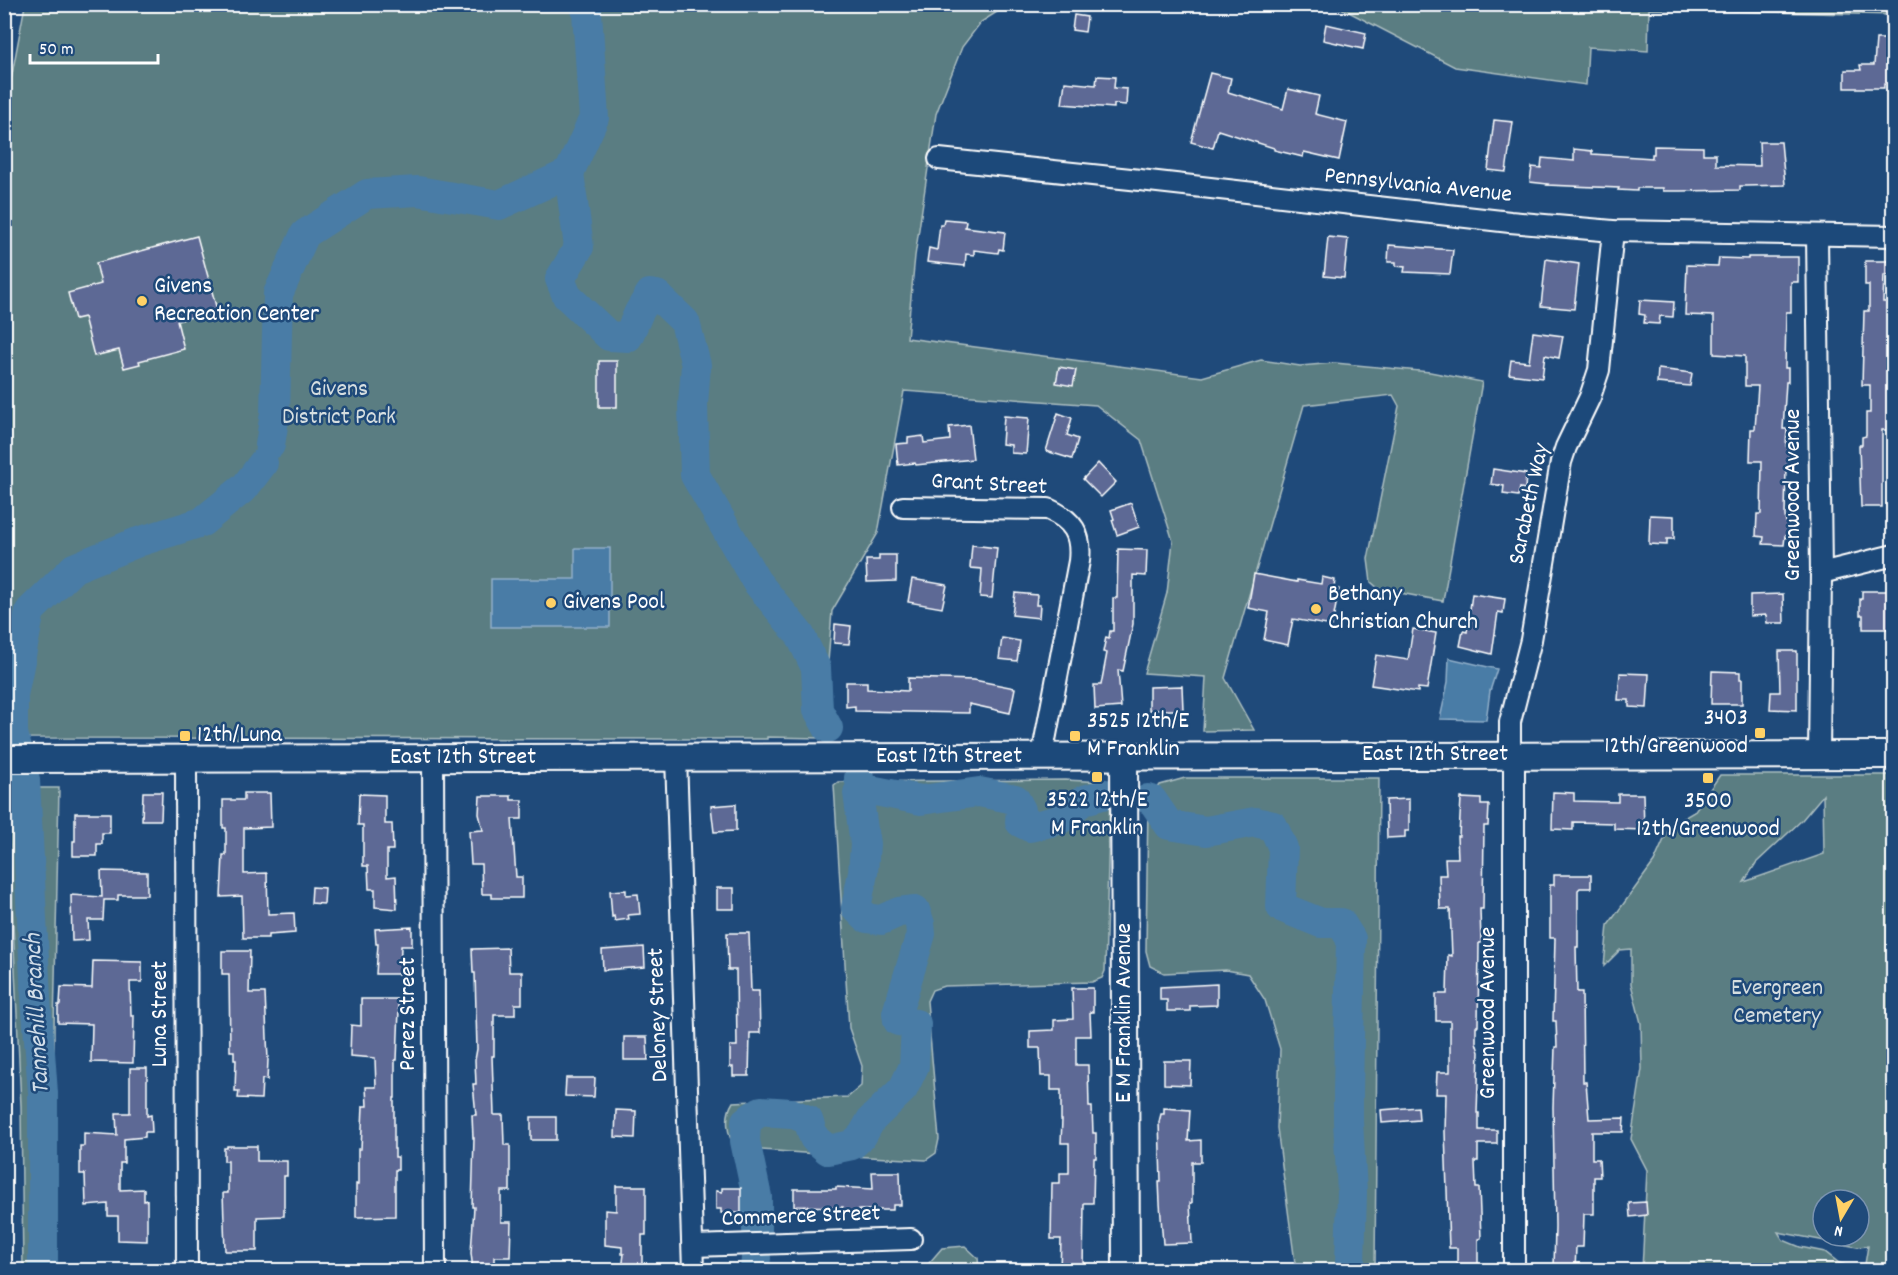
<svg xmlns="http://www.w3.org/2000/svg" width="1898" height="1275" viewBox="0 0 1898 1275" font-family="Dekko,sans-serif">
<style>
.green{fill:#5a7d82;stroke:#acbec0;stroke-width:1.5;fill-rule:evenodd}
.water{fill:#497ca6;stroke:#92b0ca;stroke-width:1.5}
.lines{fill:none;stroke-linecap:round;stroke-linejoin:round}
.river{stroke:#497ca6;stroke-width:30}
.building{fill:#5d6995;stroke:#fff;stroke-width:1.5}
.minor-casing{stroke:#fff;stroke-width:24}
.tertiary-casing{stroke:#fff;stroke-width:30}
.minor{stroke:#1f4a7a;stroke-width:20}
.tertiary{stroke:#1f4a7a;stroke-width:26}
.poi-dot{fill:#ffd166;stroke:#1f4a7a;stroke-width:2}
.labels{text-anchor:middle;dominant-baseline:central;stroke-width:5;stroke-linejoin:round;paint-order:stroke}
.street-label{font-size:24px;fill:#fff;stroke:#1f4a7a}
.poi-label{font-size:24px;fill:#fff;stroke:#1f4a7a;text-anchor:start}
.park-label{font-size:24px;fill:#d6dee0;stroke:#1f4a7a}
.water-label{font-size:26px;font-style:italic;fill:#d2dee9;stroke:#1f4a7a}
</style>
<rect width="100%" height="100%" fill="#1f4a7a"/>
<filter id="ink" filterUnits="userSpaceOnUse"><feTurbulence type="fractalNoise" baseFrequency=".0167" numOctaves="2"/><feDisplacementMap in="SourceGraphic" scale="12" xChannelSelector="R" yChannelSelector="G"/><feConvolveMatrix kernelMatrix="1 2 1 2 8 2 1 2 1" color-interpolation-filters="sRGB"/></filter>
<g filter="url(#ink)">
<g class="green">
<path d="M1893,4V15L1649,9L1648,51L1588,47L1586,85L1455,67L1343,9L1322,5Z"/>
<path d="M25,5H1008L981,22L962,47L936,114L915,256L907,338L1202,377L1261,360L1300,366L1335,363L1430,372L1482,382L1443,601L1379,589L1371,582L1368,559L1399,406L1393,395L1304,405L1225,678L1254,730L1203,731L1206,677L1144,673L1167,593L1173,541L1141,440L1096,405L904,391L878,533L832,611L822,738L767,737V739L5,738L4,117Z"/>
<path d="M1720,775H1893L1894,1257L1891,1267L1893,1270H1642L1647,1170L1631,1139L1642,1069L1641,1023L1631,984V949L1620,950L1604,966L1608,925L1654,862L1670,826L1694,812ZM1823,795L1824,854L1744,882L1756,863L1802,820ZM1823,1200H1859V1236H1823ZM1778,1232L1857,1247L1868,1246L1864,1270L1839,1263L1825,1252L1800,1247L1783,1240Z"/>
<path d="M1185,778H1379L1375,1270H1296L1277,1128L1280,1049L1265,1000L1248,974L1226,970L1164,973L1150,966L1146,951L1148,801L1160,785Z"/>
<path d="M1065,780L1105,782L1108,785L1110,794L1105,971L1102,978L1092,982L944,986L932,990L927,1001L939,1139L936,1153L926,1160L831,1155L735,1148C727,1134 724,1116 733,1102L848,1097L861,1086L862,1066L849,1028L834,785L838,782Z"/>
<path d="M7,788H59L54,1028V1270H23L21,1106Z"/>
<path d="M965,1246L978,1258L979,1270H927L929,1263L942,1248Z"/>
</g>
<g class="water">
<path d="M575,548H610V627H491V579H575Z"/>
<path d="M1449,658L1497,669L1490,691L1486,720L1440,719L1448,682Z"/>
</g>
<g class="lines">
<g class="river">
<path d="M569,173L579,247L560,279L567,296L609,336L628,337L639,312L650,294L657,295L685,322L696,365L693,405L695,475L756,581L800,635L816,668L818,710L828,728"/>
<path d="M270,445L275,413L278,294L305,234L367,194L418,191L499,205L569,173L594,118L587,12L584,4"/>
<path d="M859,778L865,789L921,800L979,792L1015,799L1021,810L1020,822L1030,827L1059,820L1084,800L1106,794"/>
<path d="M1148,799L1152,800L1169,825L1206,831L1255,822L1273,826L1283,848L1281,907L1321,923H1341L1351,939L1348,1092V1121L1352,1192L1350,1263L1352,1270"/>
<path d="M757,1230V1197L745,1141L746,1121L761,1111L791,1113L808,1120L814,1138L828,1150L852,1145L862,1136L871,1120L903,1089L914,1066L916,1024L898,1021L897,1013L921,934L920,924L915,910L899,912L881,920L866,918L856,908L863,873L865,844L858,793L865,789"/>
<path d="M43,1270V1093L36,998L25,780L13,733V695L30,611L74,568L138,542L202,522L245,487L263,463"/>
<path d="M755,1270L756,1258"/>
</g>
</g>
<g class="building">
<path d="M1074,15L1087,17L1085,32L1072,30Z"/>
<path d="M1326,24L1366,33L1363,49L1323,40Z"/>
<path d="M1876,39H1893V68H1891V84H1884V88H1845V70H1861L1860,65H1874Z"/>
<path d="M1210,73L1231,78L1228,92L1283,109L1288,89L1319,96L1315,114L1347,122L1339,160L1304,152L1303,157L1274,150V148L1218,130L1213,148L1191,142Z"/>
<path d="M1097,76L1115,77L1114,88L1127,89L1126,105L1114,104V108L1062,104L1065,82L1096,85Z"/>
<path d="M1494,120L1513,122L1506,172L1488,170Z"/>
<path d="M1759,142H1781L1785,185L1745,186H1740V190L1680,191H1663V188H1637V191L1618,190L1619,188L1547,185L1548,184L1530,182L1532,167L1541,168L1542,158L1574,161V149L1592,151V154L1652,158V154H1654V146L1703,147V154H1716V165L1760,166Z"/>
<path d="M944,219L966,221L965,227L1005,232L1003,250L999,249L998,253L974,250V255L966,254L965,266L927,262L929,248L937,250L940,225H943Z"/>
<path d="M197,236L217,310L177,321L184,349L139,361L140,364L124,368L119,350L94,356L84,317L75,319L68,293L101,284L96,263Z"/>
<path d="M1328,237L1348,239L1344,278L1324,276Z"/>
<path d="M1389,245L1453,250L1450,274L1404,272L1405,267L1396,266V262H1388Z"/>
<path d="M1748,257H1798V282H1791V312H1786L1785,368H1788V382H1786L1783,429H1787L1786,446H1789V465H1786L1785,516L1786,522H1788L1787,537L1785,536L1784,545L1763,544L1764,537L1756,536L1757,514H1761L1762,461H1750L1751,429H1755L1758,386H1745V356L1714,354V316L1685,315L1687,265L1718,266L1719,258L1748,259Z"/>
<path d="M1546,259L1579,264L1574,309L1541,306Z"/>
<path d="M1865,261H1890V275H1884L1883,302H1893V430H1882V507H1861L1859,445H1862V437L1866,436V413H1870V385H1862L1864,311H1869V285H1865Z"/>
<path d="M1640,300L1674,302L1673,317L1660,316L1659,324L1644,323L1645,315L1639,314Z"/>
<path d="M1533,332L1563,336L1559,358L1545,355L1542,378L1509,374L1511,360L1529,362Z"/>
<rect x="599" y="361" width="18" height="46"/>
<path d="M1059,367L1076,370L1073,386L1056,383Z"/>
<path d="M1658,369L1692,373L1690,386L1657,383Z"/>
<path d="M1058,413L1072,418L1067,435L1078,439L1072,459L1046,451Z"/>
<path d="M1004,416L1029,418L1026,454L1011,453V445L1002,444Z"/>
<path d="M969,425L973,459L916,465L915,463L898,465L896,444L908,443V438L923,436L924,443L950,440L949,427Z"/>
<path d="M1098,463L1116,482L1101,497L1083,479Z"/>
<path d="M1493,469L1526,474L1525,489L1520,488L1518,496L1503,494L1504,486L1491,484Z"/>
<path d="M1131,503L1139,527L1117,535L1112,520L1114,519L1111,510Z"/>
<path d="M1650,515L1674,516V539H1667V545L1649,544Z"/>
<path d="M972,545L997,548L992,598L980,597L982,569L970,568Z"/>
<path d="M1118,549L1147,550L1146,576L1133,575V624L1123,671L1118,670L1121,707L1095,709L1094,685H1101L1107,653L1103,652L1106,637L1109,638L1110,631H1113V598H1117Z"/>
<path d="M879,555H896V581L867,582L866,560H879Z"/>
<path d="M1254,574L1297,582V580L1321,584L1322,577L1335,580L1334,588L1339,589L1332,626L1293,619L1288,645L1264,640L1269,612L1248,608Z"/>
<path d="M912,579L947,585L942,608L908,602Z"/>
<path d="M1862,591H1893V629H1863V615H1860V599H1862Z"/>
<path d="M1015,593L1037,595L1036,605H1040L1039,618L1012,615Z"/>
<path d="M1472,594L1505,599L1503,613L1498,612L1492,654L1460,646L1463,631L1467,632Z"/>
<path d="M1783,594L1784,623H1767L1766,615L1750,616V595Z"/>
<path d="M835,624L851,626L849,644L834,643Z"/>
<path d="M1413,629L1436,633L1427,689L1418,688V692L1371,685L1376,655L1408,660Z"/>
<path d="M1002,638L1020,641L1017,661L999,659Z"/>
<path d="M1779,651H1797V710L1770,709L1771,692H1780Z"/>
<path d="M1712,671L1740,672V679H1742V704H1711Z"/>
<path d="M1620,673L1649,674L1647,708L1629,707V700H1618Z"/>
<path d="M908,678L974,680L1015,688L1010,713L969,704V713L855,711V706L846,707V682H867V689L908,691Z"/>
<path d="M1182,686L1183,710H1149V687Z"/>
<path d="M143,792H162L161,820H142Z"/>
<path d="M1553,792L1574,793V801L1618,802V794H1643L1644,830L1614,829V823L1573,822V830L1552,829Z"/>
<path d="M244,793H270L271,827L244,828V874L267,873L268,914L294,913L295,933L268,935V938H243L242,896L221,897L223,855H226V828H223V800H244Z"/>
<path d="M359,794L385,795V824H392L393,850H387V877L396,876L397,909L375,907V889H369L368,866H363V825H358Z"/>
<path d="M480,796H511V800H522V819H512L516,877H522V898H492V894H482L481,864H471L469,831L483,830L479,814Z"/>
<path d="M1461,798L1481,799V805H1489L1488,826H1484L1483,909H1480L1481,943H1479L1478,1026H1476V1042L1479,1052L1477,1113H1479V1130H1497V1144H1478V1161H1475L1476,1188H1479L1481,1238L1478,1239V1270H1457V1248H1449L1445,1132L1446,1094H1436L1437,1072H1450V1021H1436V994H1447L1448,955L1452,956L1450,909H1440L1439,875H1446L1445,858H1458L1457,836H1459Z"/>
<path d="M1409,799V831H1405V837L1387,838L1386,800Z"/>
<path d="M736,804V831L714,832L711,806Z"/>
<path d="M75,813H110V833H102V844H97V856H73V841H75Z"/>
<path d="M101,871L147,872V895H118V900H104L103,920H88L89,940L72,941L71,895L102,897Z"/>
<path d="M1554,875H1591V888H1580L1578,890V947H1576L1577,992H1582L1583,1082H1586L1589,1119L1624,1118L1623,1132H1592V1159H1599L1600,1177H1594V1214H1584L1583,1247H1576L1575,1270H1554L1555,1226L1553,1107L1555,1047H1557L1556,1021H1553L1555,938H1550V885H1554Z"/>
<path d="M312,887L325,888L324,904L311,903Z"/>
<rect x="717" y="888" width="17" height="21"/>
<path d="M626,890V895L638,894L640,914L628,915L629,919L615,921L614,916L612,917L610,891Z"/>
<path d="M412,927V946H401L400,974H376L378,944H376L375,929Z"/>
<path d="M727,933H749L751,991H759L760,1033H750L749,1076H733V1067H730V1046H737L736,970H728Z"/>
<path d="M644,947L645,967L603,970L602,950Z"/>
<path d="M508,948L509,972H522V1004H515V1015H494V1056H492L494,1115H503L504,1145H510V1191H501V1222H511L510,1257H494V1270H473L471,1253L474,1207H472L474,1138H473L472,1115H476L473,1084H476L475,1060L477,1049L475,973H473L472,949Z"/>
<path d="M222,951H250L249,993H265L268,1060L267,1080L262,1079L261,1099L238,1098L239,1091H235L236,1060H234V1051H230L229,974H222Z"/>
<path d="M93,961L142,962V982H130L131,1016H134L133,1063L91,1062L92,1024L58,1023V1005H60L61,987L92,988Z"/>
<path d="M1217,984V1005L1190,1006V1011H1167V1000H1160V987Z"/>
<path d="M1072,988H1093V1012H1090L1091,1036H1076V1065H1088L1089,1107H1092L1093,1133H1096V1158H1094L1093,1203H1084L1083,1270H1060L1061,1239H1051L1052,1183H1060V1173H1069V1143H1061L1062,1120H1061V1090H1051V1076H1041L1040,1048H1030V1031L1054,1030V1020L1073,1019Z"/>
<path d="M361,999H398V1009H399L397,1060H395V1098H394V1149H395V1157H398V1170H395V1216L356,1217V1184H358V1149H361L363,1106H367L366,1087H376L375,1058L350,1056L351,1025L361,1026Z"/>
<path d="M624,1037H647L648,1060H624Z"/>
<path d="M1164,1061H1191L1190,1085L1164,1084Z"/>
<path d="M130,1068H147V1116L151,1115L152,1132H145V1137L124,1139V1163H120V1190L144,1189V1201L147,1200V1241L118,1240V1216H108V1204L86,1206L85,1174H80V1146H84V1133L117,1135L116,1113H130Z"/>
<path d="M566,1078H595L594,1097L565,1096Z"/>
<path d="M1418,1107L1419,1120L1382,1123L1381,1110Z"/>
<path d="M1164,1108L1190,1110L1188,1141L1201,1140V1162H1192V1203H1190L1192,1243L1163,1244L1160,1203L1159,1181H1161L1159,1122L1161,1114H1164Z"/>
<path d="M616,1110L636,1111L635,1138L615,1137Z"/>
<rect x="531" y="1117" width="25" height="23"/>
<path d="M227,1146H257V1161H287V1176H284V1216L257,1217V1251H225L223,1193H228V1161H224V1148H227Z"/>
<path d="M872,1172H900L901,1205H893V1210H859V1213L843,1212V1207L794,1206V1189H836V1187L873,1189Z"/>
<path d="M616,1186H646V1235H642V1270H622L624,1254H622V1247L605,1245V1210L616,1211Z"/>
<path d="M722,1188H741V1213H721V1209H716V1191L722,1192Z"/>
<path d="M1646,1202L1647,1215L1630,1217L1629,1203Z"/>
</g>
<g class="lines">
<defs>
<g id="minor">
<path d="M939,159L1140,180L1510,222L1613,231L1894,236"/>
<path d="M1817,235L1821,573L1819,755"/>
<path d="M903,507L1048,509C1073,520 1082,534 1079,561L1042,756"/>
<path d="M1821,573L1894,555"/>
<path d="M1510,755V722L1531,640L1561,462L1566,447L1590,397L1599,370L1613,231"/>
<path d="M1514,755V1270"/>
<path d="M676,757L693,1270"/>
<path d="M186,758L187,1270"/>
<path d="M433,758L435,1270"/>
<path d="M693,1246L911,1239"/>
</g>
<g id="tertiary">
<path d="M1124,756L1126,1270"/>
<path d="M4,759L1894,755"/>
</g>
</defs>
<use href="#minor" class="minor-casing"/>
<use href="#tertiary" class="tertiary-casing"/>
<use href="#minor" class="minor"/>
<use href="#tertiary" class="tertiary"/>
</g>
</g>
<g class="poi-dot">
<circle cx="142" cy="301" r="6"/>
<circle cx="551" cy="603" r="6"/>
<circle cx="1316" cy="609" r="6"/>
<rect x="1754" y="727" width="12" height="12" rx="3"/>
<rect x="179" y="730" width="12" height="12" rx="3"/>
<rect x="1069" y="730" width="12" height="12" rx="3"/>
<rect x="1091" y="771" width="12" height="12" rx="3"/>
<rect x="1702" y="772" width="12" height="12" rx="3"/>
</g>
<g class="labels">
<g class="street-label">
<text transform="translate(1418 186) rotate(6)">Pennsylvania Avenue</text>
<text transform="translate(989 485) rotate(3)">Grant Street</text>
<text transform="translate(1794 495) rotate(-90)">Greenwood Avenue</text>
<text transform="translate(1530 504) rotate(-78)">Sarabeth Way</text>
<text x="1435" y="755">East 12th Street</text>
<text x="949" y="757">East 12th Street</text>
<text x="463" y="758">East 12th Street</text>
<text transform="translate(1125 1013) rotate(-90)">E M Franklin Avenue</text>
<text transform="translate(1489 1013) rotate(-90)">Greenwood Avenue</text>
<text transform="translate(161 1014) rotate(-90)">Luna Street</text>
<text transform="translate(409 1014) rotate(-90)">Perez Street</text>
<text transform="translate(659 1015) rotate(-92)">Deloney Street</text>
<text transform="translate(801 1217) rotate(-2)">Commerce Street</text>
</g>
<g class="poi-label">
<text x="154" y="287">Givens<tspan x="154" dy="28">Recreation Center</tspan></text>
<text x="1328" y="595">Bethany<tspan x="1328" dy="28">Christian Church</tspan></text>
<text x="563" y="603">Givens Pool</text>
<text x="1748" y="719" text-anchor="end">3403<tspan x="1748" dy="28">12th/Greenwood</tspan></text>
<text x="1087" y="722">3525 12th/E<tspan x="1087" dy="28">M Franklin</tspan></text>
<text x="197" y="736">12th/Luna</text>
<text x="1097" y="801" text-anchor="middle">3522 12th/E<tspan x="1097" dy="28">M Franklin</tspan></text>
<text x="1708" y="802" text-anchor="middle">3500<tspan x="1708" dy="28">12th/Greenwood</tspan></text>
</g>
<g class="park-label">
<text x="339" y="390">Givens<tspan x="339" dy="28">District Park</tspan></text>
<text x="1777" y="989">Evergreen<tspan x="1777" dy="28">Cemetery</tspan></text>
</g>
<g class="water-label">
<text transform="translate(38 1014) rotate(-93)">Tannehill Branch</text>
</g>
</g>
<rect width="1898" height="1275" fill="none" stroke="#1f4a7a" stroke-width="24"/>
<rect x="12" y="12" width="1874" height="1251" fill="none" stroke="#fff" stroke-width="2" filter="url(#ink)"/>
<g transform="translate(1841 1218) rotate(190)"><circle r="28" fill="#1f4a7a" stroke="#7992af" stroke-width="1.5"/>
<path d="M0-4.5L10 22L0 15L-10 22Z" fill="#ffd166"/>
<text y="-9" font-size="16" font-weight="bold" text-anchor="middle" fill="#ffffff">N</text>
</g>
<path d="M30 54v9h128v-9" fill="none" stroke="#ffffff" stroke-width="3"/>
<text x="39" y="54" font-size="18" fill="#ffffff" stroke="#1f4a7a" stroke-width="4.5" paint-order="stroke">50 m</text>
</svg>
